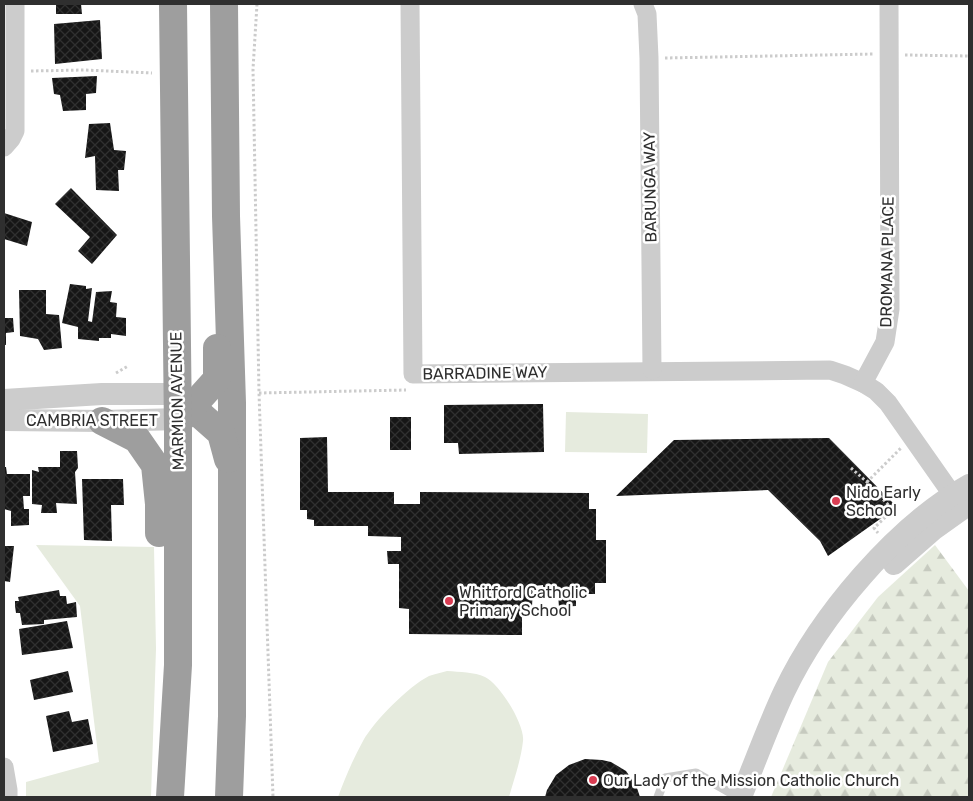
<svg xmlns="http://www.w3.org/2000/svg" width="973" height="801" viewBox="0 0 973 801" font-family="Rubik,sans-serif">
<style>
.forest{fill:url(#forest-firs)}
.park{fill:#e6ebde}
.building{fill:url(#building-cross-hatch)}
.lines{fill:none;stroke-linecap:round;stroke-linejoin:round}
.path{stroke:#ccc;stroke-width:3;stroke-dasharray:2.5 2.5;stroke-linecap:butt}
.service{stroke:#ccc;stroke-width:9}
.minor{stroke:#ccc;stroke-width:19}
.tertiary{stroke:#ccc;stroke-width:22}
.trunk{stroke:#9e9e9e;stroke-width:28}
.poi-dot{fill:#da3d53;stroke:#fff;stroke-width:2}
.labels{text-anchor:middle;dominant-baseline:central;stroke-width:5;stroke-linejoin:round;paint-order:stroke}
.street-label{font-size:16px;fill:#2f2f2f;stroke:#fff}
.poi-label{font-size:16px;fill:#2f2f2f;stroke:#fff;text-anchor:start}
</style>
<defs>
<pattern id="forest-firs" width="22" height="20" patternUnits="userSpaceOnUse" patternTransform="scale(1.25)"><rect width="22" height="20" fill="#e6ebde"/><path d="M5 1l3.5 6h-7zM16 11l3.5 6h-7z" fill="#c6cabf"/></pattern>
<pattern id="building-cross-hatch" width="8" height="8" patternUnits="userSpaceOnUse" patternTransform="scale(1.25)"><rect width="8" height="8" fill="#161616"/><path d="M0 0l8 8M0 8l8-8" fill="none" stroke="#303030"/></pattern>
</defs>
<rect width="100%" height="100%" fill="#fff"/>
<path class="forest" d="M935,545L969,591V797H771L828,662L878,597Z"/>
<g class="park">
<path d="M566,412L648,414L647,453L565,452Z"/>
<path d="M36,545L154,547L156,649L151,797H26V782L99,762L80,606Z"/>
<path d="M447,671C460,672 474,672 485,677C500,684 525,725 523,741C521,760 514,779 509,797H338C345,778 353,759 363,741C374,721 409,686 429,676C434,674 441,673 447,671Z"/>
</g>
<g class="building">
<path d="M56,4H81L82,14H56Z"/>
<path d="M100,20L102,59L55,64L54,24Z"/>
<path d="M97,76L96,93L86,94V110L63,111L60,95L54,94L52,78Z"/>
<path d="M110,123L114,150L126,151L124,170H118L119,191L96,190L95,156L85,158L89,124Z"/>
<path d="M71,188L117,235L92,264L78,251L90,237L55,204Z"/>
<path d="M4,213L32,222L27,246L4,239Z"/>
<path d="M70,284L86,286V289L92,288L88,321L92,322L96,292L112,291L110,302L117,303L116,317L126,318V336L111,334V338H99V341L78,339V327L62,323Z"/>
<path d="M19,290H46V314L59,315L62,348L44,350L38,339L20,336Z"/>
<path d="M4,318H13L14,332L6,333V345H4Z"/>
<path d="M543,404L544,452L459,454L458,443H444V405Z"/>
<rect x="390" y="417" width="21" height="33"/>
<path d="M327,437L328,492H394V504H420V492L589,493V509H596V540H606V583H595V594H576V606L559,607L558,595H543V585L533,586L532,607L522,608V635L409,634V609L399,608V564H388L387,551H401V537L368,536V526H314V520L307,519V510H300V438Z"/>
<path d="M829,438L897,507L828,556L820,541L768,490L616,496L674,440Z"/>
<path d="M60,451H77L78,468L75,472L77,504L56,503L57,513H41L42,505L32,504V470L39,472L38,467H60Z"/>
<path d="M4,467H6L7,474H30V496H23L24,509H29V525L11,526V511L4,509Z"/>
<path d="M82,479H123L124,505H111L112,541L84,540Z"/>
<path d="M4,546H14L10,582L4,581Z"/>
<path d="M59,590L60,596H66L67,604L76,602L77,617L44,620V624L22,625L20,613H16L15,606V601H19L18,597Z"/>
<path d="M67,621L73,648L22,655L19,629Z"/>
<path d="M68,671L73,692L34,700L30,680Z"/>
<path d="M69,711L72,722L88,719L93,744L53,752L46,716Z"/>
<path d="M585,759L602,760L611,762L626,771L636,785L640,797H545L547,790L556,775L569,765Z"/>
</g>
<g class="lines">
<g class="path">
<path d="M257,4L253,69L259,393L273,797"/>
<path d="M905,55L969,56"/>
<path d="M665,58L874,54"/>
<path d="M31,71L85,70L152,73"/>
<path d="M116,373L128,366"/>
<path d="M259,393L406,390"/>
<path d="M851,468L867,482L893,510L874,528L878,533"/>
<path d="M867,482L901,448"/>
</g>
<path class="service" d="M658,797L665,778L696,773L738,797"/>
<g class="minor">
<path d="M410,4L413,374L830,370L845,375L863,383"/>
<path d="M643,4L647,14L649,58L652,370"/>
<path d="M889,4L890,309L885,342L863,383L876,391L888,403L961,507"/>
<path d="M4,147L11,139L15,131V4"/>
<path d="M4,767L8,790V797"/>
</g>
<g class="tertiary">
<path d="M4,400L102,394H177"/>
<path d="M4,420L102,421L181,419"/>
<path d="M894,564L934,529L969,504"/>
<path d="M741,797C755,762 768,726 784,692C820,616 896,526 969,485"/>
</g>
<g class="trunk">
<path d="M224,4L226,216L232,403V716L229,797"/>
<path d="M178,395L221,433L228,459"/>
<path d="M181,419L217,379V348"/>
<path d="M102,421L137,439L155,465L159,504V533"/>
<path d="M170,797L178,665V430L173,4"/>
</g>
</g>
<g class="poi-dot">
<circle cx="836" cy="501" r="5"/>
<circle cx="449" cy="601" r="5"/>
<circle cx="593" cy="780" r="5"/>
</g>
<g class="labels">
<g class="street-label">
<text transform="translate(650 187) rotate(-91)">BARUNGA WAY</text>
<text transform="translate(887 262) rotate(-89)">DROMANA PLACE</text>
<text transform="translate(485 373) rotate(-1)">BARRADINE WAY</text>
<text transform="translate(177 401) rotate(-91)">MARMION AVENUE</text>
<text x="92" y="420">CAMBRIA STREET</text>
</g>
<g class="poi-label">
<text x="846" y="492">Nido Early<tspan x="846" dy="18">School</tspan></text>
<text x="459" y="592">Whitford Catholic<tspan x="459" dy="18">Primary School</tspan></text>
<text x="603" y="780">Our Lady of the Mission Catholic Church</text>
</g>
</g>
<rect width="973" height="801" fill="none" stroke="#2f2f2f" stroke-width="10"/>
</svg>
